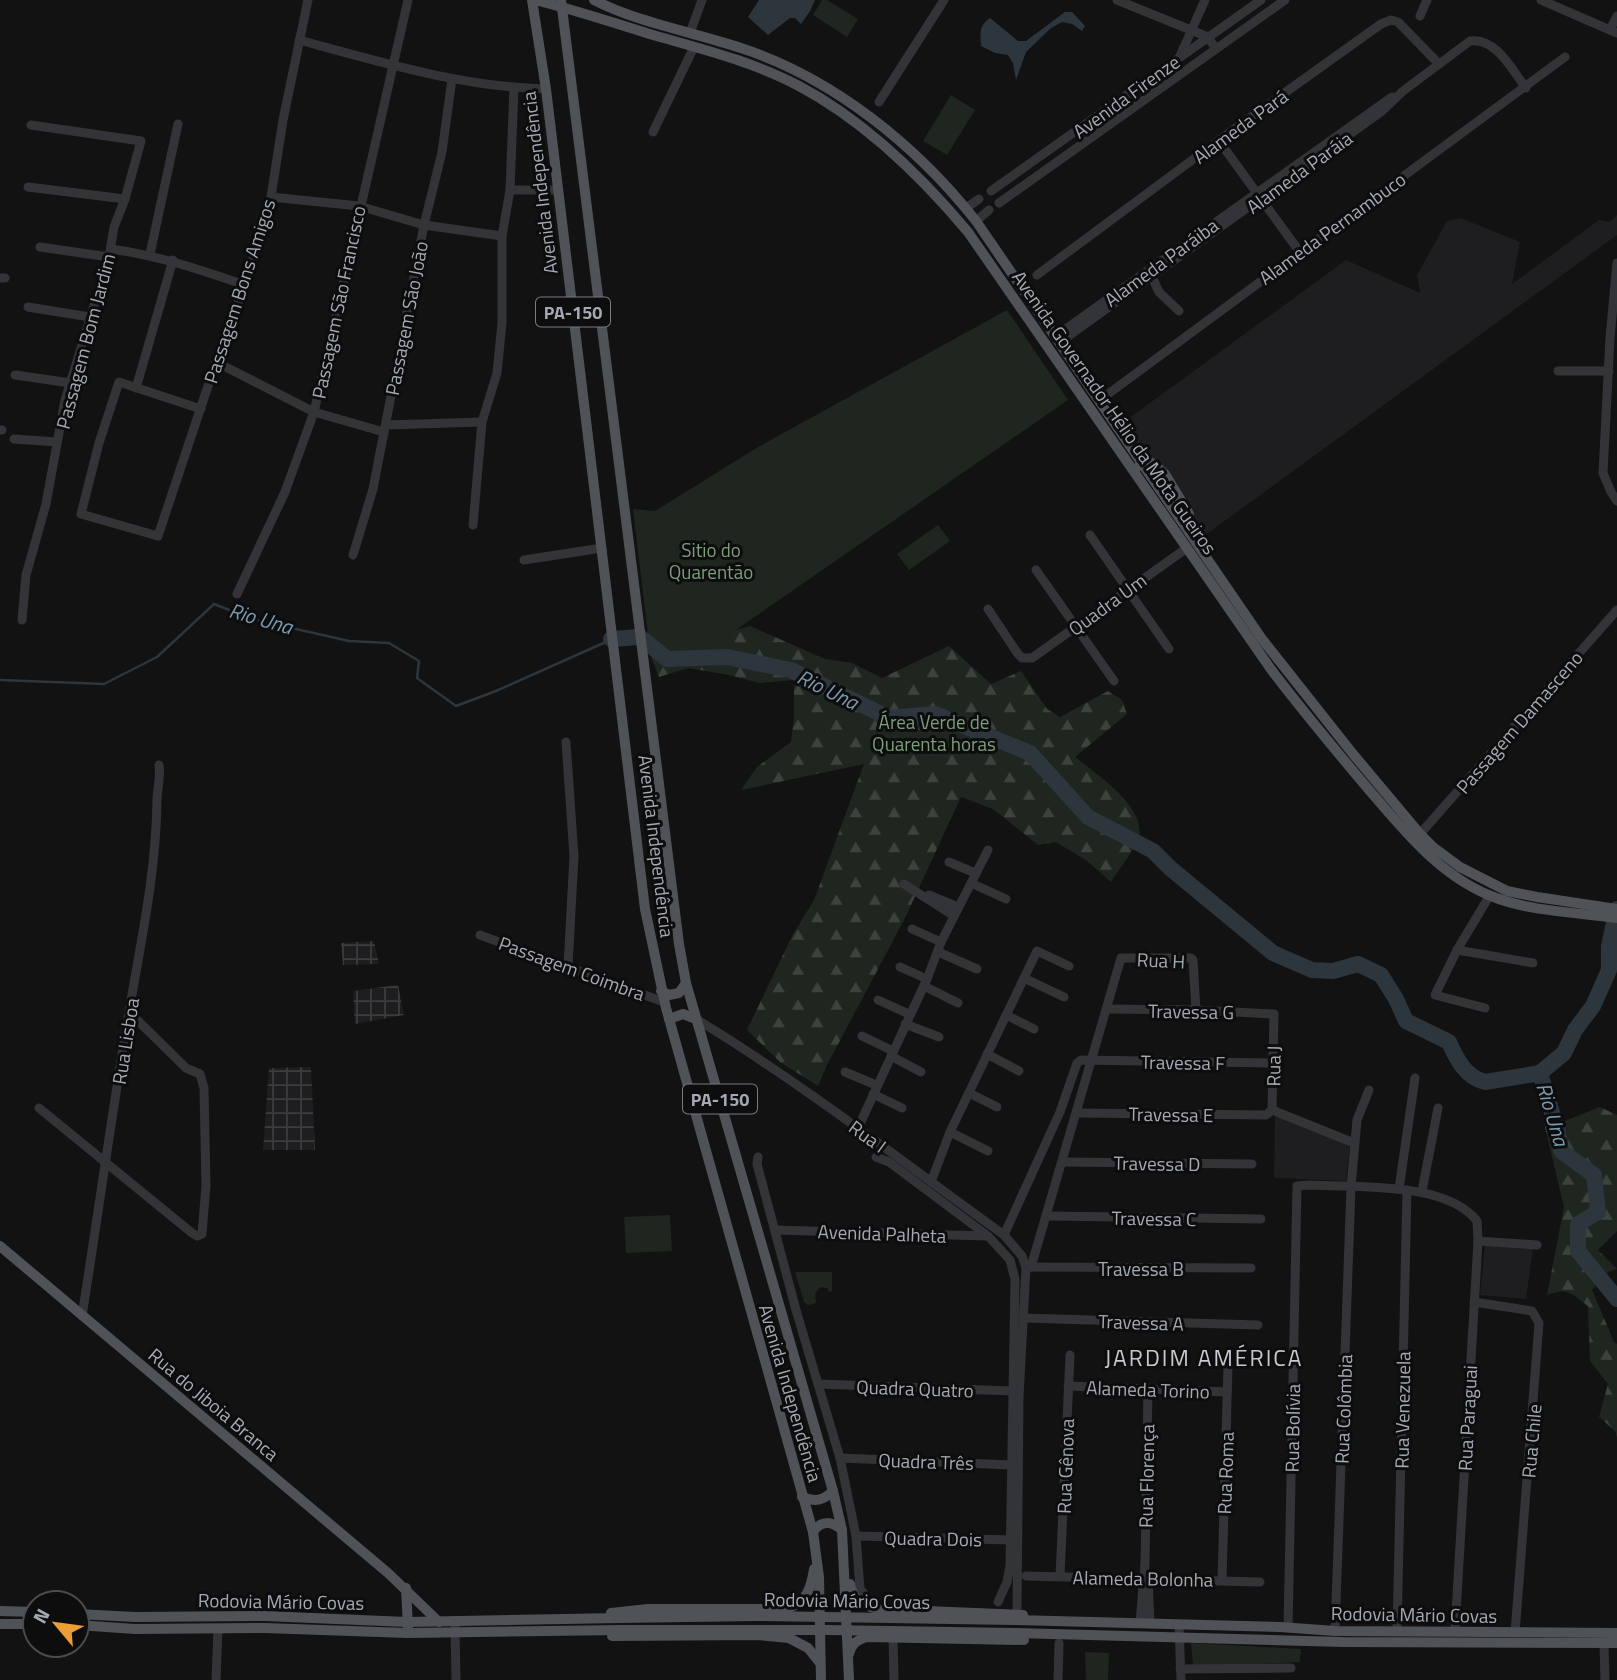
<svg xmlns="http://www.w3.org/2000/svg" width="1617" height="1680" viewBox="0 0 1617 1680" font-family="'Titillium Web',sans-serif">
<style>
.built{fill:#1e1e20}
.industrial{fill:url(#industrial-grid)}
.forest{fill:url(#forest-firs)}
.park{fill:#1e261f}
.water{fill:#2c363c}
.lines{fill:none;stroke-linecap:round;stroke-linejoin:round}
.stream{stroke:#2c363c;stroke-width:2.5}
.river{stroke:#2c363c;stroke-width:16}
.minor{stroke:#333438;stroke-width:9}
.major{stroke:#4f5257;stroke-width:10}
.major-bridge{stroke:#4f5257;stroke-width:10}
.labels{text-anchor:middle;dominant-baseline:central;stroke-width:6;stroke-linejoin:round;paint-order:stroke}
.shield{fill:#0d0d0e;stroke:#777b82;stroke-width:2}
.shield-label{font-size:18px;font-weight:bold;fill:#a4aab4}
.street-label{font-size:19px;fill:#a4aab4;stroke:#0d0d0e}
.park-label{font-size:19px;fill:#7c9e7b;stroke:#0d0d0e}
.water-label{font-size:21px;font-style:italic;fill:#7b9aae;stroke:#0d0d0e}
.quarter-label{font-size:23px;letter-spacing:2px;fill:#c5c8d0;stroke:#0d0d0e}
</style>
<defs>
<pattern id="industrial-grid" width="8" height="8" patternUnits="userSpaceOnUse" patternTransform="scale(1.75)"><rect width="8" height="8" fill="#1e1e20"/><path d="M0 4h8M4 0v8" fill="none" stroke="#3c3c3e"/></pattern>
<pattern id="forest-firs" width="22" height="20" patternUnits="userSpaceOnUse" patternTransform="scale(1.75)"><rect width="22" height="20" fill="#1e261f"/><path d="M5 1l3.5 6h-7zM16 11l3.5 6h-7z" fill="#3c433d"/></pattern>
</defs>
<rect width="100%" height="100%" fill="#121213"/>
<g class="built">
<path d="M1617,215V235L1200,539L1121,424L1346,260L1420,293L1417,275L1447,221L1461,218L1520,242L1512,284L1599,220L1610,222Z"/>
<path d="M1275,1114L1350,1143L1346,1181L1274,1178Z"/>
<path d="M1485,1243L1533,1249L1526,1299L1480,1295Z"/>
</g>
<g class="industrial">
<path d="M374,941L379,964L343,965L341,943Z"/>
<path d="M398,985L404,1015L355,1024L353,991Z"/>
<path d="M311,1067L315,1150H263L269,1068Z"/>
</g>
<g class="forest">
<path d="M750,626L825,659L852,663L882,678L949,646L991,684L1021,671L1047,709L1060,717L1108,691L1122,700L1127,714L1075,757C1096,774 1149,808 1138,839C1132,854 1119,868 1111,882L1086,860L1056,842L1038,845L993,809L961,797L905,918L827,1065L818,1086L780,1062L747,1030L792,936L814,900L864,764L741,790L757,767L791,742L794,717V680L760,683L729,675L688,668L659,677L649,652Z"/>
<path d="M1600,1107L1617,1115V1231L1598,1250L1617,1269L1608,1272L1592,1290L1614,1342L1617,1344V1438L1615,1431L1599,1417L1608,1384L1590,1361L1588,1306C1571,1293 1568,1287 1547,1295L1564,1207L1543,1119L1565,1121Z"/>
</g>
<g class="park">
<path d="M822,0H827L858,19L847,37L813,15Z"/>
<path d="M951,95L975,110L947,155L923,141Z"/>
<path d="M1007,310L1068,400L714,645L672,654L648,635L633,509L655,511L758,447Z"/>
<path d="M938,525L950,541L909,570L897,554Z"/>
<path d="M670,1215L672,1251L626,1253L624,1217Z"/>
<path d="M795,1272H832V1291L829,1292L827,1288L820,1287L815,1294L816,1303L808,1305L804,1302Z"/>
<path d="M1191,1643L1301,1649L1300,1662L1193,1667Z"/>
<path d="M1085,1652L1109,1653L1108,1680H1086Z"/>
</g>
<g class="water">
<path d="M759,0H815L810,11L801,24L795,18H790L768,35L748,17Z"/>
<path d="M1065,12H1072L1085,26L1082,31L1072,24L1062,22L1051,28L1026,52L1016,80L1013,63L1008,55L995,53L981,46C980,34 979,25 990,18L1018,41H1026Z"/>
</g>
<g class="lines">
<path class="stream" d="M0,680L104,684L157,657L214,604L252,619L349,641L389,643L419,661L417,678L456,706L496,691L608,641"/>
<g class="river">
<path d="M611,639L640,637L667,659L727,657L791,670L889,718L935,714L1030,753L1088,817L1153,851L1170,868L1273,953L1312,970L1333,971L1358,964L1381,975L1396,999L1406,1021L1449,1042C1456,1058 1465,1077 1485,1082L1540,1073L1557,1129L1561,1151L1594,1175L1598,1212L1578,1224V1251L1617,1299"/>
<path d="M1540,1073L1564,1053L1575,1030L1593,1006L1609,970V946L1617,909"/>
</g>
<g class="minor">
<path d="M1117,0L1208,37L1216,49"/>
<path d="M1541,0L1617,33"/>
<path d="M1420,16L1427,0"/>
<path d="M1610,30L1617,16"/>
<path d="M690,33L702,0"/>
<path d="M299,40C380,62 462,87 546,89"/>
<path d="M1180,56L1205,0"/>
<path d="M879,102L944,0"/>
<path d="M653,132L694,47"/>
<path d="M1219,141L1299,251"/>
<path d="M28,187L125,199"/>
<path d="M510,190H556"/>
<path d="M991,191L1261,0"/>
<path d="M271,197L359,206L424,225L502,236"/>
<path d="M999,203L1285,0"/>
<path d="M966,208L979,199"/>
<path d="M976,221L989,210"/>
<path d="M40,247L109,257"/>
<path d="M111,249C160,256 198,269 245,285"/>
<path d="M150,254L178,124"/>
<path d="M1617,263L1610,338L1603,473L1611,492L1617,501"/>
<path d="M1037,275L1230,132L1381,24L1391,20L1398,22L1439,64"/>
<path d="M1152,277L1159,292L1179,311"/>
<path d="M0,278H5"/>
<path d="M28,307L90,317"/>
<path d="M1056,336L1392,97"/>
<path d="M1060,342L1382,111L1403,91L1470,41C1496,37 1512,70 1526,88"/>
<path d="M216,362L314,412L384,432"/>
<path d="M1558,371H1609"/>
<path d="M15,375L71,383"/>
<path d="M136,388L173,260"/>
<path d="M1100,400L1565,57"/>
<path d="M201,409L119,382L99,443L81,514L158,536L216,362L245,285L271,197L283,120L308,0"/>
<path d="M386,425L482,422"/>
<path d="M0,430H2"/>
<path d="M14,439L57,442"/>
<path d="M473,525L482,422L497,373L502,323V236L510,190L514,88"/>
<path d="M1090,535L1169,649"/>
<path d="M353,555L373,489L424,225L442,152L452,79"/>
<path d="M524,560L602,548"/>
<path d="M1036,570L1114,681"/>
<path d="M237,594L285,492L314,412L408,0"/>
<path d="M988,609L1018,654L1022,658H1032L1187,548"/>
<path d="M22,620L26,575L46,504L65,400L109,257L114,227L125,199L141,141L31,125"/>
<path d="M566,742L574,856L568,966"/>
<path d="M1420,834L1617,610"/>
<path d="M949,862L975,873"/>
<path d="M971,883L1006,899"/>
<path d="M904,884L954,916"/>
<path d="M929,895L958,907"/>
<path d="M912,929L941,942"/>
<path d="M480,935L664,1002"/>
<path d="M1457,950L1533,963"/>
<path d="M938,952L977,969"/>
<path d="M900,967L927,979"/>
<path d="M1024,978L1064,997"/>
<path d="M924,986L958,1003"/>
<path d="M878,1000L909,1014"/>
<path d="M1485,1008L1435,995L1457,950L1490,895"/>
<path d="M1006,1015L1034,1029"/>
<path d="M696,1019C803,1084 903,1162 1004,1235L1022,1256L1026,1267L1019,1397L1017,1614"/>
<path d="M905,1024L939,1037"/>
<path d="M862,1036L893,1051"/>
<path d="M987,1054L1019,1071"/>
<path d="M891,1056L921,1072"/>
<path d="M845,1072L876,1085"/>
<path d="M969,1093L997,1107"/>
<path d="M873,1094L902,1108"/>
<path d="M39,1108L192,1233L197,1236L202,1234L206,1186L204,1088L200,1074L186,1068L129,1012"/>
<path d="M1272,1110L1354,1143"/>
<path d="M1077,1113L1266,1115L1272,1110L1274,1014L1196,1010L1108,1009"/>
<path d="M858,1128L927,979L941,942L988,850"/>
<path d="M950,1132L988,1151"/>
<path d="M758,1157L757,1164L796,1310L840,1458L856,1536L860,1589L866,1596"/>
<path d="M876,1157L889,1162L988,1236L1010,1260L1015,1279L1010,1566L1007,1582L998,1602"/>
<path d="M1062,1162L1252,1164"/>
<path d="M931,1182L950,1132L1037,951L1069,966"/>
<path d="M1399,1189L1415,1078"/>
<path d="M1422,1191L1438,1108"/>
<path d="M1048,1216L1261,1219"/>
<path d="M775,1230L987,1236"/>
<path d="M1004,1235L1060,1112L1077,1063L1081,1060L1273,1063"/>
<path d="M1478,1241L1537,1245"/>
<path d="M1026,1267H1031L1121,958H1191L1193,960L1196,1010"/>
<path d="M1031,1267L1251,1268"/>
<path d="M1474,1302L1532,1311L1539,1323L1515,1633"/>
<path d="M82,1316C98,1215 112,1113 129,1012C141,941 156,873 157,801C157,789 161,777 159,765"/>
<path d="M1024,1318L1258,1325"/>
<path d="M818,1384L1013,1391"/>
<path d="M1068,1386L1227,1392"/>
<path d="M840,1458L1012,1465"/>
<path d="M856,1536L1011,1540"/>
<path d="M1026,1576L1260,1582"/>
<path d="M1060,1576L1070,1355"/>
<path d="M1148,1576L1150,1624"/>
<path d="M1222,1580L1228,1366"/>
<path d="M1140,1623L1145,1564L1148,1388"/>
<path d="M1179,1625L1181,1680"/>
<path d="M455,1626L456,1680"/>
<path d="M1288,1628L1297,1186L1310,1185C1356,1188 1446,1181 1477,1221L1478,1241L1455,1630"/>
<path d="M1335,1631L1351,1187L1357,1120L1369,1090"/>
<path d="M1397,1631L1407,1190"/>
<path d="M893,1637L894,1680"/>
<path d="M1604,1644L1605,1680"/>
<path d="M1180,1669L1291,1668"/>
<path d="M216,1680L218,1629"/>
<path d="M1058,1680L1059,1643"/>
</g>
<g class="major">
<path d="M532,0L546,89L645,909L666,1008L813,1532L819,1577L821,1680"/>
<path d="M535,0C575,10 614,23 653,35C702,49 754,62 799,86C865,121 921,176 968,232L1270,668C1300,708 1332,746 1364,784C1401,827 1437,874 1491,896C1531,912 1575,912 1617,918"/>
<path d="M561,0L679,944L686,983L833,1491L842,1530L849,1680"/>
<path d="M594,0C639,23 693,32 741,48C833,78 916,145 976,221L1262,639L1353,754L1420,834L1433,847L1460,867L1507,891L1537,897L1617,909"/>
<path d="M1139,466L1146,462L1152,463L1165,474L1189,514L1187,527"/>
<path d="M661,991L669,995L679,993L686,983"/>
<path d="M669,1019L683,1014L696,1019"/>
<path d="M0,1246L388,1573L439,1622"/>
<path d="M802,1497C815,1502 823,1501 833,1491"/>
<path d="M813,1532C821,1520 832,1521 842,1530"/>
<path d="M850,1584C853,1600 862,1605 878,1609L1023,1615"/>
<path d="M406,1588L408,1627"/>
<path d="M0,1611L35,1612"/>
<path d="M611,1613L648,1609H786C806,1603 811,1589 814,1569"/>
<path d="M77,1614L135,1617L265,1616L407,1622L619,1618"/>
<path d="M1015,1620L1280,1627L1335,1631L1617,1633"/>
<path d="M0,1624H35"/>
<path d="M77,1625L135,1629L264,1628L408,1633L622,1630"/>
<path d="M1014,1633L1343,1642L1617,1643"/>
<path d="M612,1636L758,1635L789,1638L808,1648L820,1663"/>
<path d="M849,1654C852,1643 857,1640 867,1637L1024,1640"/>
</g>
<g class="major-bridge">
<path d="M619,1618L756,1616L1015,1620"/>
<path d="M622,1630H828L1014,1633"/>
</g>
</g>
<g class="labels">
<g class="shield">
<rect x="536" y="297.5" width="74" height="29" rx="5"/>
<rect x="683" y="1084.5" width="74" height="29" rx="5"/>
</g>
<g class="shield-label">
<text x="573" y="312">PA-150</text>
<text x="720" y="1099">PA-150</text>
</g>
<g class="street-label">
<text transform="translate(1126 96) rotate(-36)">Avenida Firenze</text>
<text transform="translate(1240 126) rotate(-36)">Alameda Pará</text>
<text transform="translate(1299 172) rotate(-36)">Alameda Paráia</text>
<text transform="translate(539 183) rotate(-97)">Avenida Independência</text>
<text transform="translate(1332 228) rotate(-36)">Alameda Pernambuco</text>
<text transform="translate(1161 262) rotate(-36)">Alameda Paráiba</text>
<text transform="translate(239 291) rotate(-72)">Passagem Bons Amigos</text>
<text transform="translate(338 302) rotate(-78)">Passagem São Francisco</text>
<text transform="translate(406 318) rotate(-79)">Passagem São João</text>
<text transform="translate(85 341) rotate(-75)">Passagem Bom Jardim</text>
<text transform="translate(1115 412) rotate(55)">Avenida Governador Hélio da Mota Gueiros</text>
<text transform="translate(1107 604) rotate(-36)">Quadra Um</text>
<text transform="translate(1519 722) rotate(-49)">Passagem Damasceno</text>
<text transform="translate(657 846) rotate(83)">Avenida Independência</text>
<text transform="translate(1161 960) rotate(3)">Rua H</text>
<text transform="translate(572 968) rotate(20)">Passagem Coimbra</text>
<text transform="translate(1191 1011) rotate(1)">Travessa G</text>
<text transform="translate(125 1041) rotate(-81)">Rua Lisboa</text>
<text transform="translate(1183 1062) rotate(1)">Travessa F</text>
<text transform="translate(1273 1066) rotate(-89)">Rua J</text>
<text transform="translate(1171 1114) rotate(1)">Travessa E</text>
<text transform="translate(868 1136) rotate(36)">Rua I</text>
<text transform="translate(1157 1163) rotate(1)">Travessa D</text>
<text transform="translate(1154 1218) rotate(1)">Travessa C</text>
<text transform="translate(882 1233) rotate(2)">Avenida Palheta</text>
<text x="1141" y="1268">Travessa B</text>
<text transform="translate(1141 1322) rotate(2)">Travessa A</text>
<text transform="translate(915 1388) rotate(2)">Quadra Quatro</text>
<text transform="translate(1148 1389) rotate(2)">Alameda Torino</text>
<text transform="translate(791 1393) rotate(74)">Avenida Independência</text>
<text transform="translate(214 1404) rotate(40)">Rua do Jiboia Branca</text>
<text transform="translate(1343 1409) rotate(-88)">Rua Colômbia</text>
<text transform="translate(1402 1410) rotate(-89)">Rua Venezuela</text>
<text transform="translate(1467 1418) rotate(-87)">Rua Paraguai</text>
<text transform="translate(1292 1428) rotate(-89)">Rua Bolívia</text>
<text transform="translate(1531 1441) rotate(-85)">Rua Chile</text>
<text transform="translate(926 1461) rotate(2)">Quadra Três</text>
<text transform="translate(1065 1466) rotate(-88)">Rua Gênova</text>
<text transform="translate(1225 1473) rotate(-88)">Rua Roma</text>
<text transform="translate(1146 1476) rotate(-89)">Rua Florença</text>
<text transform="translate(933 1538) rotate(1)">Quadra Dois</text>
<text transform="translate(1143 1578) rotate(1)">Alameda Bolonha</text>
<text transform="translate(847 1600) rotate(1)">Rodovia Mário Covas</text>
<text transform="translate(281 1601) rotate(1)">Rodovia Mário Covas</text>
<text transform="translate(1414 1614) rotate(1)">Rodovia Mário Covas</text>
</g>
<g class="park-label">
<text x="711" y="549">Sitio do<tspan x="711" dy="22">Quarentão</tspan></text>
<text x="934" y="721">Área Verde de<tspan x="934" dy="22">Quarenta horas</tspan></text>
</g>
<g class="water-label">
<text transform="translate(261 618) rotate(16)">Rio Una</text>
<text transform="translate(828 689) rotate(26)">Rio Una</text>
<text transform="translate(1553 1114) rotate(73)">Rio Una</text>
</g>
<g class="quarter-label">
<text x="1204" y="1357">JARDIM AMÉRICA</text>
</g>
</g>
<g transform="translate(56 1624) rotate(299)"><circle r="33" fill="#0d0d0e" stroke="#494c50" stroke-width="2"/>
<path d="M0-5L12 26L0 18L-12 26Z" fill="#eb9e33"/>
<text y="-10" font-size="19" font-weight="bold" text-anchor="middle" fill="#a4aab4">N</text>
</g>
</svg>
